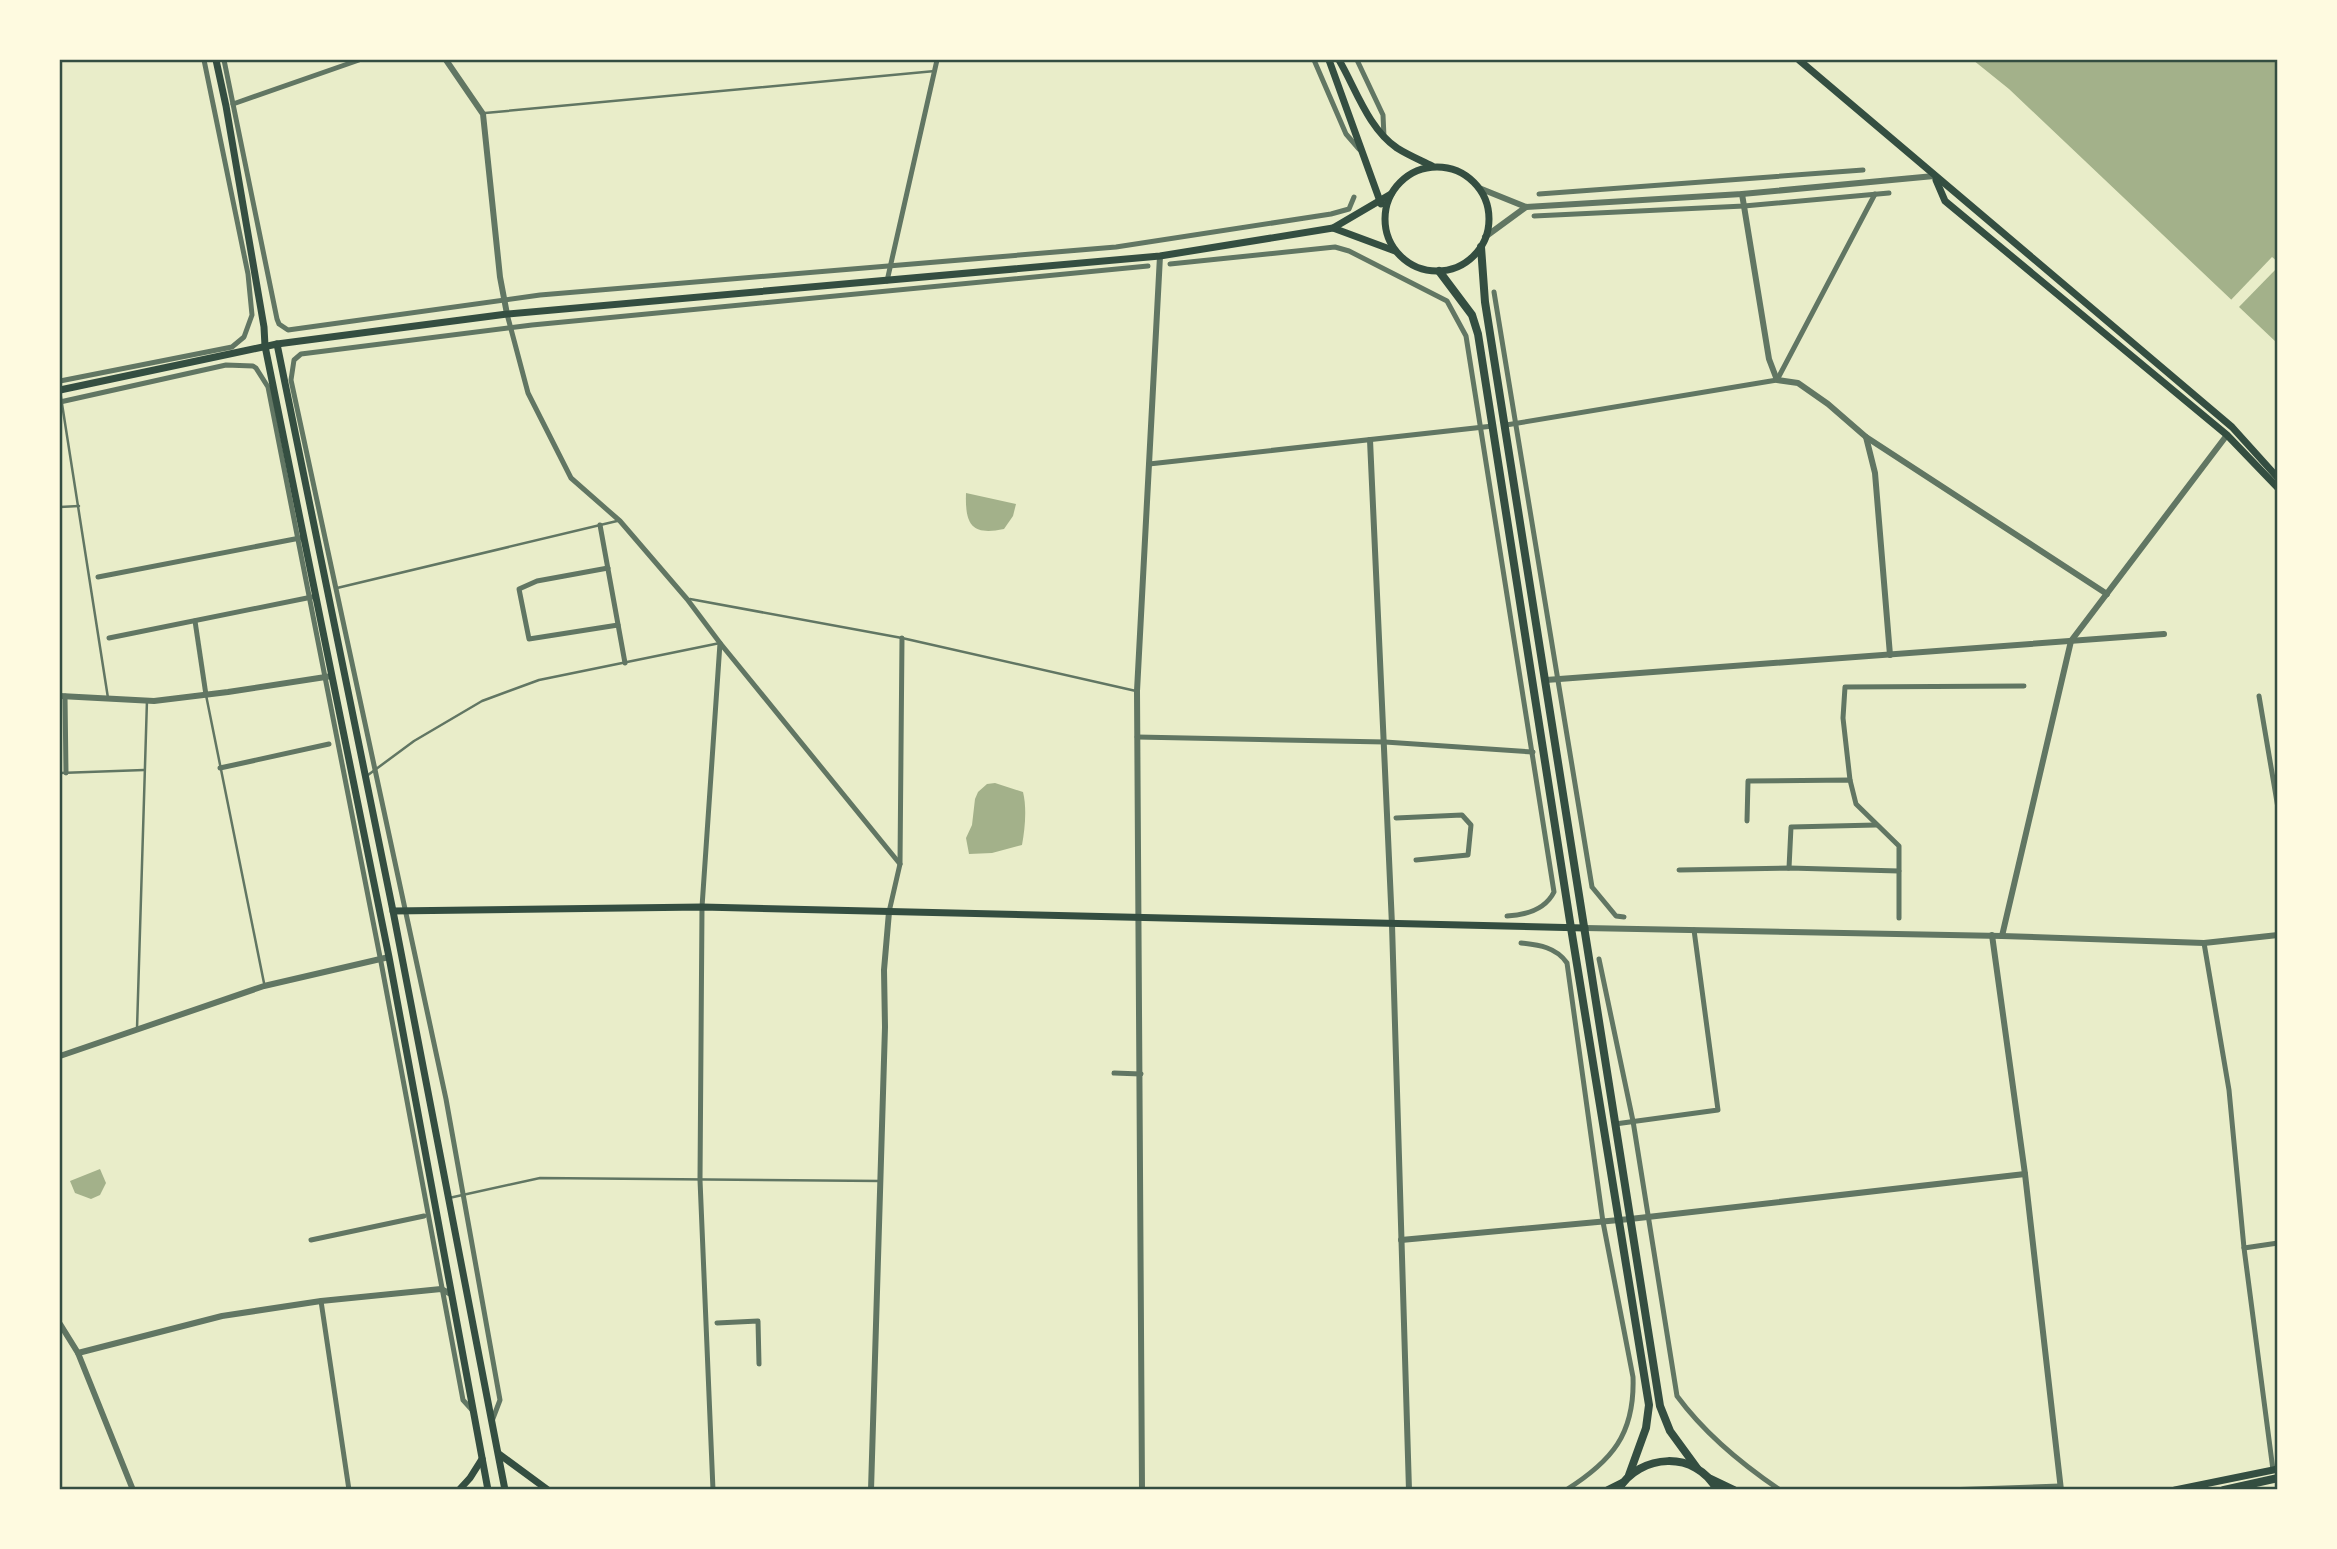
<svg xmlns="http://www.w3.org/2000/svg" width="2337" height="1549" viewBox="0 0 2337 1549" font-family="'Varela Round',sans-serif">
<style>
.water{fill:#a3b18a}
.pier{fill:#e9edc9}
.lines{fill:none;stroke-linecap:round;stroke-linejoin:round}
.service{stroke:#617663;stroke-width:2.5}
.minor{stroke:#617663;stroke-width:5}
.tertiary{stroke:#617663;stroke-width:6}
.secondary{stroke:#344e41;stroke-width:7}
.primary{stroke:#344e41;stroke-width:8}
.neatline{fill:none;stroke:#344e41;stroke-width:2.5}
</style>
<rect width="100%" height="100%" fill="#e9edc9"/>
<g class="water">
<path d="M1973,60H2277V343L2009,89Z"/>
<path d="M966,493L1016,504L1013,516L1004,529C971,536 965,524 966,493Z"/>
<path d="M995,783L1023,792C1027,808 1025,829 1022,845L992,853L969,854L966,838L972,825L975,799L978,792L987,784Z"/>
<path d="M100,1169L106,1183L100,1195L91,1199L75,1193L70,1181Z"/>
</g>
<path class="pier" d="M2272,257L2277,261V268L2237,309L2229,302Z"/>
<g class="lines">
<g class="service">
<path d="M485,113L935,71"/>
<path d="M60,391L108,698"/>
<path d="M60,507L79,506"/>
<path d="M337,588L617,521"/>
<path d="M690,599L902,638L1136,691"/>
<path d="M206,695L264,983"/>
<path d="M60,773L144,770"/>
<path d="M368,775L414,741L482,701L539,680L720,643"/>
<path d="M137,1029L147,700"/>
<path d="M449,1198L540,1178L881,1181"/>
</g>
<g class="minor">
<path d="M224,60L277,319L279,324L288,330L540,295L1116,247L1331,214L1349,209L1354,197"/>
<path d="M1314,60L1346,134L1359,149"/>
<path d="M1357,60L1383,115L1384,137"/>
<path d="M233,104L359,60"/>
<path d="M1539,194L1863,170"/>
<path d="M1534,216L1744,206L1889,193"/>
<path d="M1170,264L1335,247L1349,251L1447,301L1466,336L1554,892C1545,910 1526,915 1507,916"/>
<path d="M887,281L937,60"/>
<path d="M1494,292L1592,887L1616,916L1624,917"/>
<path d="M507,314L528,393L571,478L620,521L687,599L720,643L900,864"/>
<path d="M60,381L232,347L244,337L252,315L248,274L204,60"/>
<path d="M60,402L226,365L253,366L256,368L268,387L381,962L463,1400L473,1411"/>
<path d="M1506,425L1777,380L1875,194"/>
<path d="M1149,464L1493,426"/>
<path d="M600,525L625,663"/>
<path d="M608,568L537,581L519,589L529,639L618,625"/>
<path d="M98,577L300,538"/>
<path d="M195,621L206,695"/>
<path d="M109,638L312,597"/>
<path d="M65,696L66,773"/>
<path d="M2259,696L2278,808"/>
<path d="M1137,737L1385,742L1533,752"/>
<path d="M220,768L329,744"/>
<path d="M1850,780L1843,718L1845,687L2024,686"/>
<path d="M1396,818L1462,815L1471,825L1468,855L1416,860"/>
<path d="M1747,821L1748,781L1850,780L1856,804L1899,846V918"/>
<path d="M1789,868L1791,827L1876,825"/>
<path d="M1679,870L1789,868L1899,871"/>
<path d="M889,912L900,864L902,638"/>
<path d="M1521,943C1539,945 1556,947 1567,963L1603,1222L1633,1377C1635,1434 1612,1461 1566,1490"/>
<path d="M2204,943L2229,1090L2244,1248L2273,1470"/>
<path d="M1599,959L1633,1121L1677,1396C1705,1434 1740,1463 1780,1490"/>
<path d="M1114,1073L1141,1074"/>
<path d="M1615,1124L1718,1110L1694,930"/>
<path d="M311,1240L424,1216"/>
<path d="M2244,1248L2278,1243"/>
<path d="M321,1301L349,1490"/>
<path d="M717,1323L758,1321L759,1364"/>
<path d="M492,1421L500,1400L446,1099L291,380L294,360L301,354L532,325L1148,266"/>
<path d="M713,1490L700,1180L702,907L720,643"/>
<path d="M1946,1490L2060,1486"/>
</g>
<g class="tertiary">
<path d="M446,60L483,114L500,277L507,314"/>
<path d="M1479,188L1526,207L1742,194L1934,176"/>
<path d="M1742,194L1769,359L1777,380L1798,383L1828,404L1866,437L1875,473L1890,655"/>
<path d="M1485,237L1526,207"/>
<path d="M1866,437L2107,594"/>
<path d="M1370,440L1392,925L1409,1490"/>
<path d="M1546,680L2164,634"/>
<path d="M60,696L154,701L228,692L332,676"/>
<path d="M1585,928L2002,936L2204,943L2278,935"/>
<path d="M1992,935L2025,1174L2061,1490"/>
<path d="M2002,936L2071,641L2227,435"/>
<path d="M60,1056L264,986L389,957"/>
<path d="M1401,1240L1630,1219L2025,1174"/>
<path d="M60,1324L78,1353L133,1490"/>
<path d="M78,1353L222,1316L321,1301L441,1289L451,1294"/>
<path d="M871,1490L885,1027L884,970L889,912"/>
<path d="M1142,1490L1137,691L1160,256"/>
</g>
<g class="secondary">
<path d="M216,60L226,106L264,327L265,346L389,957L488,1490"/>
<path d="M1329,60L1381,204"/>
<path d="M1339,60C1356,89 1368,128 1397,148C1408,155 1420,160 1432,166"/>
<path d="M1799,60L2232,427L2278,478"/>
<circle cx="1437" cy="219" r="52"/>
<path d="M1936,180L1945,201L2227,435L2278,488"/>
<path d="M1333,228L1395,251"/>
<path d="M277,344L393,911L505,1490"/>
<path d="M60,390L277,344L507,314L1160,256L1333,228L1391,194"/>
<path d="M393,911L702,907L1585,928"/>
<path d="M499,1454L548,1490"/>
<path d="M459,1490L470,1478L482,1459"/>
<path d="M2175,1490L2278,1469"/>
</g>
<g class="primary">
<path d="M1481,247L1485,302L1660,1406L1670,1431L1697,1468"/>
<path d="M1439,271L1472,315L1478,334L1571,928L1649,1405L1646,1428L1629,1475"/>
<path d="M1711,1479L1734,1490"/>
<path d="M1608,1490L1622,1483"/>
<path d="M1618,1490C1640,1453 1696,1450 1717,1490"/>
<path d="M2224,1490L2278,1478"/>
</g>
</g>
<rect width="2337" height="1549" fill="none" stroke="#fefae0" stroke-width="122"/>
<rect x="61" y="61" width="2215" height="1427" class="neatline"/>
</svg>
